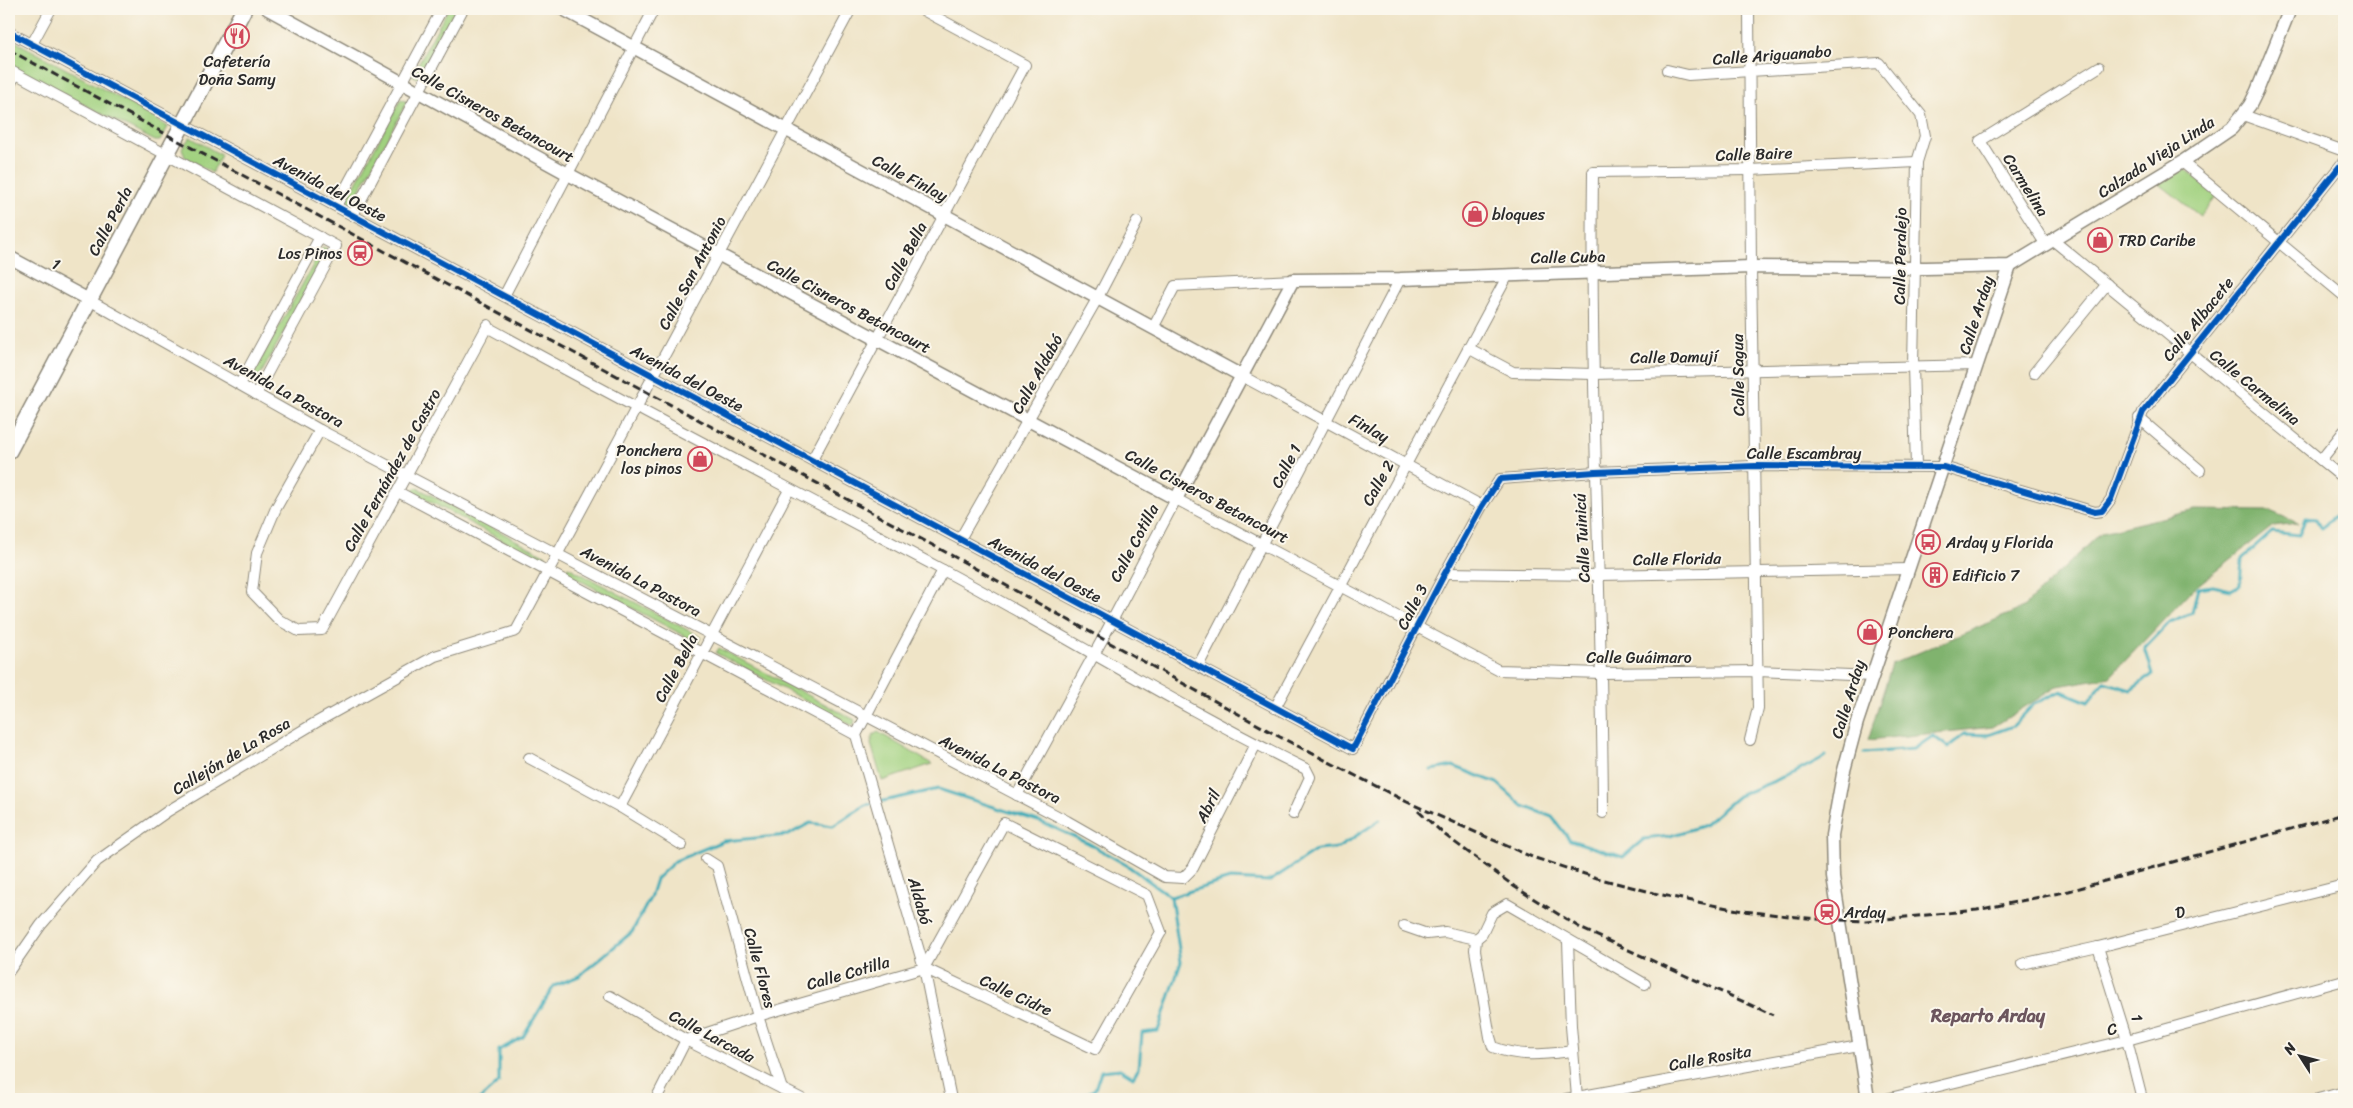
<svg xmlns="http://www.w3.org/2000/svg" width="2353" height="1108" viewBox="0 0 2353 1108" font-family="Sriracha,sans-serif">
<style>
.green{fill:#a1d17f;stroke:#667e55}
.forest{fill:#80b36e;stroke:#566f4c}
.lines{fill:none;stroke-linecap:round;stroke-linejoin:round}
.stream{stroke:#3aaab7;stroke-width:3}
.minor-casing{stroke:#8d8879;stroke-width:12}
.tertiary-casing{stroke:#8d8879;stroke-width:15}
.secondary-casing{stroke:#8d8879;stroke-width:18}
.minor{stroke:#fff;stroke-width:10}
.tertiary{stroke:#fff;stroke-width:12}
.secondary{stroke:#fff;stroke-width:15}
.rail{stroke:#2b2b2b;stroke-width:3;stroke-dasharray:8 4;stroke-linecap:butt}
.cycleway-casing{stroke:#fbf7ec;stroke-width:9}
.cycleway{stroke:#0057b8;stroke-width:6}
.labels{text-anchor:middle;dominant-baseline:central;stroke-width:4;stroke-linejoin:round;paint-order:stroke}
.street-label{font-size:16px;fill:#2b2b2b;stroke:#fbf7ec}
.poi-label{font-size:16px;fill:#2b2b2b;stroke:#fbf7ec;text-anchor:start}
.neighbourhood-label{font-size:18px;font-weight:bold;fill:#6c565e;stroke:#fbf7ec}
</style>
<rect width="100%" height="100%" fill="#fbf7ec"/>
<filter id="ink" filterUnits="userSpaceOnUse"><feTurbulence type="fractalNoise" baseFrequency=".02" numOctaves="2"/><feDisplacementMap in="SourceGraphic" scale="10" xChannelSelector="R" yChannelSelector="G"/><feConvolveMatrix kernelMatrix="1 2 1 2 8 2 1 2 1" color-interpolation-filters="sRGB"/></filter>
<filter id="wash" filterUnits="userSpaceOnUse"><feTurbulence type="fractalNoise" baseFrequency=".0096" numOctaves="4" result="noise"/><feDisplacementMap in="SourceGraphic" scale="20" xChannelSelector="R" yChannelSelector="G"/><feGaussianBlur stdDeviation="1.12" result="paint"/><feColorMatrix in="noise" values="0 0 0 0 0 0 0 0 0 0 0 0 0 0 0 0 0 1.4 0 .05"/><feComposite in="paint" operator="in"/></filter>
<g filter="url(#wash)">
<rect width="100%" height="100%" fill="#efe4c7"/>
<g class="green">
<path d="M448,9H456L418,78L412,75Z"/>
<path d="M9,38L147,113L168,127L160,141H155L9,66Z"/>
<path d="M401,99L407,102L350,208L344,205Z"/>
<path d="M190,137L221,155L212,173L185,157L182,148Z"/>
<path d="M2181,166L2217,195L2200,216L2157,182Z"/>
<path d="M323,247L329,250L256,383L250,379Z"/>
<path d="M416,487L546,556L543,562L412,492Z"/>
<path d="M568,567L701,637L698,643L564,572Z"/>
<path d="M719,648L855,720L853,726L716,653Z"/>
<path d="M878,732L932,764L882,781L871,744L873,735Z"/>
</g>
<path class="forest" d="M2195,510L2270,511L2298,523L2273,526L2193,589L2110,677L2058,686L1993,727L1868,740L1892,664L2021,609L2102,532Z"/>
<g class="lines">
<g class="stream">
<path d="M1864,753L1914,749L1933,736L1948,747L1964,734L1988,735L2013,726L2034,704L2061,691L2088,702L2104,682L2131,690L2153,674L2145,648L2170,622L2192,613L2198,588L2213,586L2231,590L2240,585L2242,559L2272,532L2299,535L2305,518L2316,519L2321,528L2344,510"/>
<path d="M1431,770L1453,766L1497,783L1523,806L1552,817L1570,840L1623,857L1644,839L1670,836L1704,825L1738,796L1796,772L1826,756"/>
<path d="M1171,897L1230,879L1270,881L1317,850L1338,848L1380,820"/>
<path d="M480,1099L499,1082V1050L523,1037L554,986L579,976L632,932L650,898L656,879L675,861L723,841L788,835L810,823L833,826L865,805L938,789L1041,822L1088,843L1128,866L1171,897L1181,962L1158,1031L1142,1033L1139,1068L1133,1077L1120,1069L1101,1071L1095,1089L1082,1096V1099"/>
</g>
</g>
</g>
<g filter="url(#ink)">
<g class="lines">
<defs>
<g id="minor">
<path d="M1749,9L1751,267L1758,708L1750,740"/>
<path d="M9,32L1353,749L1445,573L1482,506L1500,479L1595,472L1755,466L1943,467L2095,512L2102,511L2111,499L2143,412L2344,161"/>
<path d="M32,44L51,9"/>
<path d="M9,70L336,246L256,394"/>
<path d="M1667,70L1688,75L1879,63L1921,115L1925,136L1917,162L1913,366L1916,466"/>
<path d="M9,86L16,74"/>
<path d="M2243,115L2344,151"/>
<path d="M2182,162L2344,296"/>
<path d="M336,206L442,9"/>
<path d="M353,215L463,9"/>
<path d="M2054,241L2344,479"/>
<path d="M2046,245L1980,141L2099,67"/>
<path d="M504,296L654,9"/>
<path d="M89,300L320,430L1067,821L1165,877L1183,878L1193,868L1256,744"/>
<path d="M487,327C637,409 789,488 941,569C1063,634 1181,708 1306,769L1310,777L1293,814"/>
<path d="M1153,328L1175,286L1293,280"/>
<path d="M1468,348L1513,372L1594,374L1977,365"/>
<path d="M2034,373L2107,284"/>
<path d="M1242,376L1482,506"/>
<path d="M240,384L320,237"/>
<path d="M2139,418L2200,470"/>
<path d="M320,430L276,508L257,553L252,592L279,620L299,631L322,630L488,325"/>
<path d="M812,460L1025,65L921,9"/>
<path d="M2321,460L2344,431"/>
<path d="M398,492L856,735"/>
<path d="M960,539L1097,299L1137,222"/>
<path d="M943,570L856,735L924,968L951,1099"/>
<path d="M1445,573L1599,575L1909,569"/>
<path d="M1198,666L1400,279"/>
<path d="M1275,708L1508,275"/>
<path d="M529,758L620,807L682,845"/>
<path d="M1017,795L1103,638L1176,499L1498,670L1602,673L1758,671L1872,676"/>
<path d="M620,807L789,490"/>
<path d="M1603,813C1602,599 1590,386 1593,172L1750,170L1917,162"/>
<path d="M706,859L717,866L758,1016L782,1089"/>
<path d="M1404,926L1427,934L1445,932L1476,939"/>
<path d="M1568,941L1571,1026L1577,1097"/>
<path d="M2098,947L2127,1040L2142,1099"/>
<path d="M2022,964L2098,947L2344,885"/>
<path d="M9,971L41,925L97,861L168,811L315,723L435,656L516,631L851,9"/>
<path d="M610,996L686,1040L802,1099"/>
<path d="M1573,1051C1546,1054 1520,1058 1493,1047L1490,1037L1475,950L1476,939L1482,934L1492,913L1507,904L1645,984"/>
<path d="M656,1099L686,1040L758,1016L924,968L1004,823L1147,895L1161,932L1095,1049L924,968"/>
<path d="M1566,1099L1859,1046"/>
<path d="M1886,1099L2127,1040L2344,980"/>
<path d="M2318,1099L2344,1092"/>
</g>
<g id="tertiary">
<path d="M268,9L568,174L1176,499L1293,280L1400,279L1751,267L1926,268L2010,266L2182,162L2232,128L2250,105L2257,91L2290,9"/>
<path d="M563,9L1242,376"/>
<path d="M9,257L89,300"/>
<path d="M1868,1099L1833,877L1832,835L1843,774L1857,722L2010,266"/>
</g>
<path id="secondary" d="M9,451L244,9"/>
</defs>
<use href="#minor" class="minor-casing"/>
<use href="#tertiary" class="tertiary-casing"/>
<use href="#secondary" class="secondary-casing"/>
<use href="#minor" class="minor"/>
<use href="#tertiary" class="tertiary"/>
<use href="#secondary" class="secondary"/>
<g class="rail">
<path d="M9,50L951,555L1280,737L1407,802L1532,857L1597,878L1662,895L1743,911L1816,919L1866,921L1977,910L2069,891L2344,814"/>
<path d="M1418,811L1445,835L1515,887L1582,929L1773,1015"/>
</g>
<defs>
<path id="cycleway" d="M9,32L1353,749L1445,573L1482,506L1500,479L1595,472L1755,466L1943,467L2095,512L2102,511L2111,499L2143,412L2344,161"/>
</defs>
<use href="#cycleway" class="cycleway-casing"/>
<use href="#cycleway" class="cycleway"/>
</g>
</g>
<defs>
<symbol id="restaurant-ring" viewBox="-11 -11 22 22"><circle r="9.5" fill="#fbf7ec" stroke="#d1495b" stroke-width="1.5"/><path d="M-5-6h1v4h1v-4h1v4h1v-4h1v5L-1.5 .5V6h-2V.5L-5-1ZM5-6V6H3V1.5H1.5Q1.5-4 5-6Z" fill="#d1495b"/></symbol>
<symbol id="shop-ring" viewBox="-11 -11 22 22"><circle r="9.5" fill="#fbf7ec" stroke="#d1495b" stroke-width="1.5"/><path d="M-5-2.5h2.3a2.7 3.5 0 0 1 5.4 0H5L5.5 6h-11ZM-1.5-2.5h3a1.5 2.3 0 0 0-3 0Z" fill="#d1495b"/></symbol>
<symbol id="station-ring" viewBox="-11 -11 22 22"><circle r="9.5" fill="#fbf7ec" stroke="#d1495b" stroke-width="1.5"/><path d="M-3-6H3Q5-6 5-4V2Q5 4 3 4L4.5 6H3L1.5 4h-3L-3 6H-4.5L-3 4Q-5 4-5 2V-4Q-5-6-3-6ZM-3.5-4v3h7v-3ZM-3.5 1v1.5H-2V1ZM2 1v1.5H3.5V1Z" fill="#d1495b"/></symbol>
<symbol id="bus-ring" viewBox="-11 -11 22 22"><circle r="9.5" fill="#fbf7ec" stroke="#d1495b" stroke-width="1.5"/><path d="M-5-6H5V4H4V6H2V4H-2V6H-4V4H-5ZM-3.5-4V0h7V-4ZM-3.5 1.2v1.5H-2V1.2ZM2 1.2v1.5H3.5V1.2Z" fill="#d1495b"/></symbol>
<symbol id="building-ring" viewBox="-11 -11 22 22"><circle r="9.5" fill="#fbf7ec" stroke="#d1495b" stroke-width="1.5"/><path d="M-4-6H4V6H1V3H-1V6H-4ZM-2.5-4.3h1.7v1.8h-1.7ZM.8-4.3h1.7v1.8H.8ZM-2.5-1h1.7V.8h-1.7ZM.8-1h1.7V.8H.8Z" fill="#d1495b"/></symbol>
</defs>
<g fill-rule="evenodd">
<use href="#restaurant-ring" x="223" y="22" width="28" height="28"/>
<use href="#shop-ring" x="1461" y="200" width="28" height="28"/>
<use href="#shop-ring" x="2086" y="226" width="28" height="28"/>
<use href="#station-ring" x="346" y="239" width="28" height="28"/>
<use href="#shop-ring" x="686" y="445" width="28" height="28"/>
<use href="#bus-ring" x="1914" y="528" width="28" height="28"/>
<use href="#building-ring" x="1921" y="561" width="28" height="28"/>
<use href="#shop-ring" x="1856" y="618" width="28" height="28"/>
<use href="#station-ring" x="1813" y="898" width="28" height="28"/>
</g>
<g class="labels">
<g class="street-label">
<text transform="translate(1772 55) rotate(-4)">Calle Ariguanabo</text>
<text transform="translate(493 114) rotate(29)">Calle Cisneros Betancourt</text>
<text transform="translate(1754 154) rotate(-2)">Calle Baire</text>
<text transform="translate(2156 157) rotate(-33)">Calzada Vieja Linda</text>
<text transform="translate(910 178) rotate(28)">Calle Finlay</text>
<text transform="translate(2026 185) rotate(58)">Carmelina</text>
<text transform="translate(330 188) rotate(28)">Avenida del Oeste</text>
<text transform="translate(110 221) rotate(-62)">Calle Perla</text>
<text transform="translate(905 256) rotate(-62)">Calle Bella</text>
<text transform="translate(1900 256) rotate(-89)">Calle Peralejo</text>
<text transform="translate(1568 257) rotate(-1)">Calle Cuba</text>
<text transform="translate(56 264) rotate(28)">1</text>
<text transform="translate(692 273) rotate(-62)">Calle San Antonio</text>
<text transform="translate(849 306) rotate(28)">Calle Cisneros Betancourt</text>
<text transform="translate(1976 315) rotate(-72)">Calle Arday</text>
<text transform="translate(2198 319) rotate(-51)">Calle Albacete</text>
<text transform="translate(1674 357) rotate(-1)">Calle Damují</text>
<text transform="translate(1037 374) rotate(-61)">Calle Aldabó</text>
<text transform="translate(1738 375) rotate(-91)">Calle Sagua</text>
<text transform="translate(687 378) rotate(28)">Avenida del Oeste</text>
<text transform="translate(2255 387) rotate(39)">Calle Carmelina</text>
<text transform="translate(284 391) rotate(29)">Avenida La Pastora</text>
<text transform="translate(1369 428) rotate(29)">Finlay</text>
<text x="1804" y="453">Calle Escambray</text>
<text transform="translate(1286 466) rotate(-63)">Calle 1</text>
<text transform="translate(392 470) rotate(-61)">Calle Fernández de Castro</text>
<text transform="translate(1378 483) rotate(-61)">Calle 2</text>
<text transform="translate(1207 496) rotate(28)">Calle Cisneros Betancourt</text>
<text transform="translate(1582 538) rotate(-93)">Calle Tuinicú</text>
<text transform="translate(1134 543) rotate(-62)">Calle Cotilla</text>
<text transform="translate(1677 559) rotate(-1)">Calle Florida</text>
<text transform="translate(1045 569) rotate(28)">Avenida del Oeste</text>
<text transform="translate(641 581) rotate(28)">Avenida La Pastora</text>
<text transform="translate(1412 607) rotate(-63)">Calle 3</text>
<text x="1639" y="657">Calle Guáimaro</text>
<text transform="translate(676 668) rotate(-62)">Calle Bella</text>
<text transform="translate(1848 699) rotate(-73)">Calle Arday</text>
<text transform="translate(231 756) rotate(-31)">Callejón de La Rosa</text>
<text transform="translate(1000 769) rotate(27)">Avenida La Pastora</text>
<text transform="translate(1208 806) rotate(-63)">Abril</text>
<text transform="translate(920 901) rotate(74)">Aldabó</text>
<text transform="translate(2180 912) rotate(-14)">D</text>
<text transform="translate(760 968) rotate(75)">Calle Flores</text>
<text transform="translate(848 973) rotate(-16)">Calle Cotilla</text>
<text transform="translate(1016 995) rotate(25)">Calle Cidre</text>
<text transform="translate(2137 1018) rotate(73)">1</text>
<text transform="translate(2112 1029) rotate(-14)">C</text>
<text transform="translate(712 1036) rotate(28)">Calle Larcada</text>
<text transform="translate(1710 1058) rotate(-10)">Calle Rosita</text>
</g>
<g class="poi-label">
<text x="237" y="61" text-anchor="middle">Cafetería<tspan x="237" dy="18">Doña Samy</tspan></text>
<text x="1492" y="214">bloques</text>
<text x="2118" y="240">TRD Caribe</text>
<text x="342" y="253" text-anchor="end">Los Pinos</text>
<text x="682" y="450" text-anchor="end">Ponchera<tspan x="682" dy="18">los pinos</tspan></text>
<text x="1946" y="542">Arday y Florida</text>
<text x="1952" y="575">Edificio 7</text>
<text x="1888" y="632">Ponchera</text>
<text x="1844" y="912">Arday</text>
</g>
<g class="neighbourhood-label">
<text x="1988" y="1016">Reparto Arday</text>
</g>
</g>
<rect width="2353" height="1108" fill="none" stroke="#fbf7ec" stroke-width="30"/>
<g transform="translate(2300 1056) rotate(306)" stroke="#fbf7ec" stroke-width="4" paint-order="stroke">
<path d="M0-4L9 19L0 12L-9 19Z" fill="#2b2b2b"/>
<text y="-8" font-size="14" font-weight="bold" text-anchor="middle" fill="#2b2b2b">N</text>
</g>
</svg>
